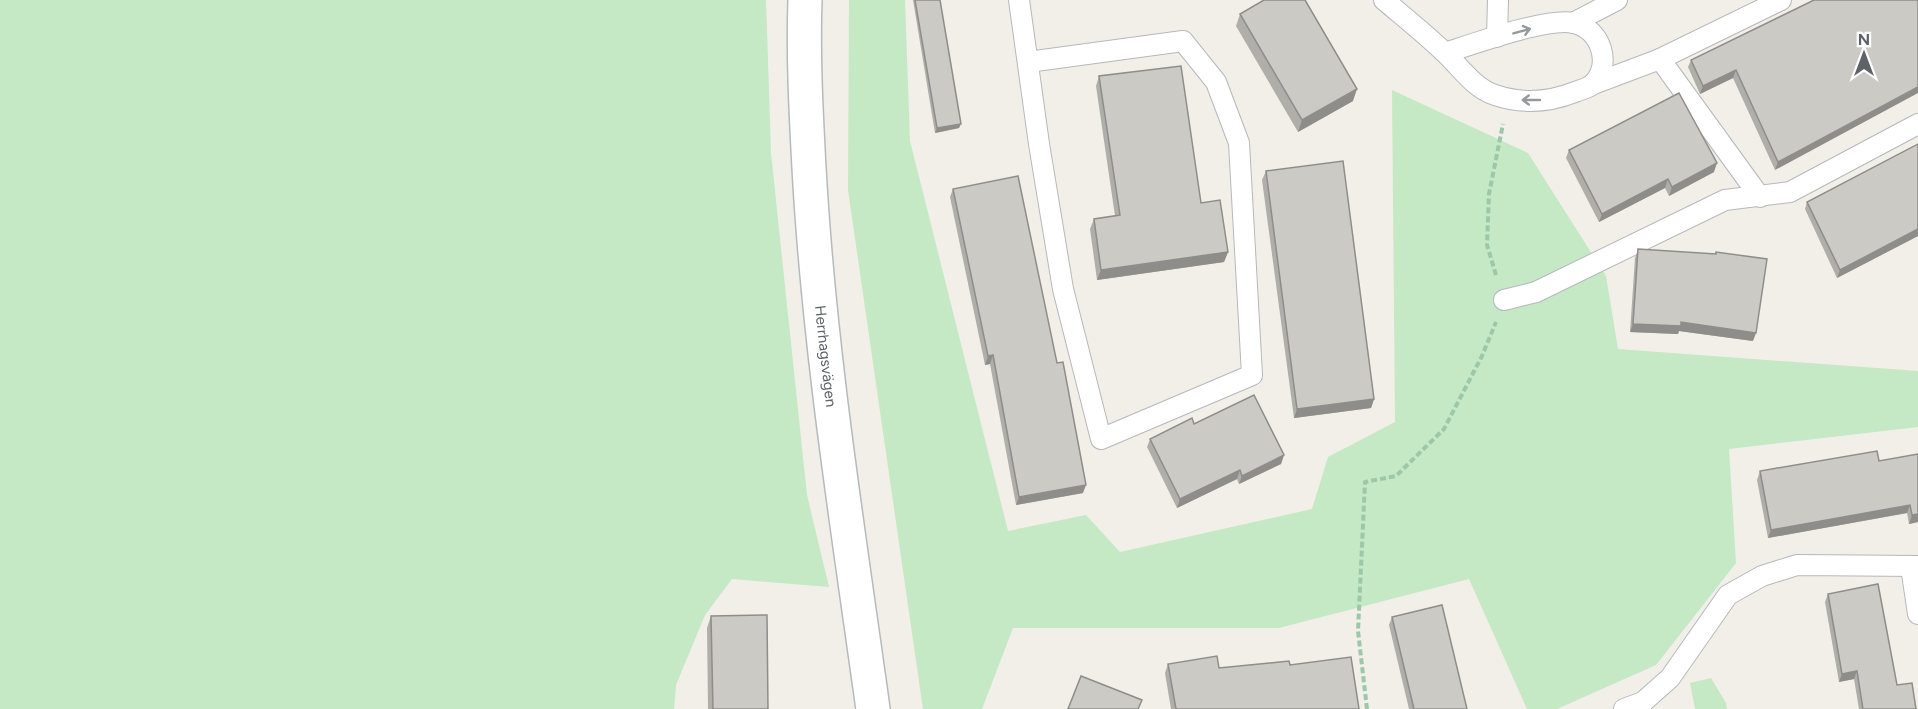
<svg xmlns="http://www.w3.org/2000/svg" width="1918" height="709" viewBox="0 0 1918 709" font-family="Figtree,sans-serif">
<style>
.green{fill:#c5e8c5}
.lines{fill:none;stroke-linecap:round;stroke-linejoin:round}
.lane-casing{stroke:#b5b8bc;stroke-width:22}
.secondary-casing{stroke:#b6babf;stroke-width:36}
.path{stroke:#9cc7a9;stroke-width:4;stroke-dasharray:6 3;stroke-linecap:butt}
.lane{stroke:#fff;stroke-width:20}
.secondary{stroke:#fff;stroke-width:33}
.wall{fill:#afaea9}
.shaded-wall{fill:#8f8d8a}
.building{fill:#cccac5;stroke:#8f8d8a;stroke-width:1.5}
.oneway{stroke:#979a9d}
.labels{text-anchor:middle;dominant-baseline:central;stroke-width:4.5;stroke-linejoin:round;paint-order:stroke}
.street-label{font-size:15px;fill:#5f6368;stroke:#fff}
</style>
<rect width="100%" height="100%" fill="#f1efe8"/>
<g class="green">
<path d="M0,0H766L771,153L807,495L829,587L732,579L705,615L676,685L674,709H0Z"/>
<path d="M849,0H905L910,141L1008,531L1086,515L1120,552L1312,509L1328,457L1395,422L1392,90L1528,153L1606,276L1618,349L1918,371V427L1729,449L1736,563L1656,665L1557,709H1527L1469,579L1279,628H1013L982,709H923L848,190Z"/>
<path d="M1711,678L1726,703L1727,709H1695L1690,683Z"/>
</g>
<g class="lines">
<defs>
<g id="lane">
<path d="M1019,0L1039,144L1063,289L1101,439L1252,375L1239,143L1216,82L1183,41L1028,62"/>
<path d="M1384,0C1404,17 1424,33 1443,51C1459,65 1473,88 1495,95C1522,104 1550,102 1575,92C1580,90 1588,88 1592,85C1613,65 1601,29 1574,23C1548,17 1473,44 1445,53"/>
<path d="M1573,23L1617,0"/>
<path d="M1497,37L1498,0"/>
<path d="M1660,59L1760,197"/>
<path d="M1591,85L1660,59L1781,0"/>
<path d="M1504,300L1536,292L1725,200L1790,192L1918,124"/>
<path d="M1911,567L1918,614"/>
<path d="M1624,709L1643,702L1670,678L1728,595L1762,576L1797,565L1918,566"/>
</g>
<g id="secondary">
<path id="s1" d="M805,0C803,56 806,112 809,168C819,349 848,529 873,709"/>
</g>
</defs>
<use href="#lane" class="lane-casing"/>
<use href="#secondary" class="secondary-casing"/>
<g class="path">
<path d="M1496,275L1487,245L1489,194L1503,124"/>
<path d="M1367,709L1358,631L1365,482L1396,476L1444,429L1482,356L1496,322"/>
</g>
<use href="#lane" class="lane"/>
<use href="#secondary" class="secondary"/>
</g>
<g class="wall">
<path d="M913,0H940L959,128L935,133Z"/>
<path d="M1918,0L1775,170L1733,78L1700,94L1688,67L1691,60Z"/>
<path d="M1240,14L1353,101L1298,132L1236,26Z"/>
<path d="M1099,76L1201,203L1228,252L1224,262L1097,280L1090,229L1094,219L1115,216L1096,86Z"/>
<path d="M1918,144V236L1837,278L1805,209L1807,202Z"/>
<path d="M1569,150L1714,172L1669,196L1665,188L1599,222L1566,158Z"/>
<path d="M1266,171L1374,399L1371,408L1294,418L1262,180Z"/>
<path d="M953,189L1057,363L1083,493L1016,505L990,364L985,365L950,197Z"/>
<path d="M1638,249L1753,341L1679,331L1678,334L1630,332L1635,258Z"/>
<path d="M1194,424L1284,455L1281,464L1239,484L1237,479L1177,508L1147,447L1150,439Z"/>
<path d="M1918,454V522L1909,524L1907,513L1768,538L1757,480L1760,471L1879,461Z"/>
<path d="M1828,594L1897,685L1916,709H1859L1854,679L1839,682L1825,602Z"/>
<path d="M711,616L768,709H708L707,628Z"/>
<path d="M1392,617L1467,709H1409L1389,625Z"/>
<path d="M1168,664L1219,668L1290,665L1359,709H1171L1165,673Z"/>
</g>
<g class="shaded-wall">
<path d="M1736,70L1733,78L1700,94L1703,86Z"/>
<path d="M1918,87V93L1775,170L1778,162Z"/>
<path d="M1357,89L1353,101L1298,132L1302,120Z"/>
<path d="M961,124L959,128L935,133L937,128Z"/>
<path d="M1717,163L1714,172L1669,196L1672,187Z"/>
<path d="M1668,179L1665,188L1599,222L1602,214Z"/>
<path d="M1918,229V236L1837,278L1840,270Z"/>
<path d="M1228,252L1224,262L1097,280L1101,270Z"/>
<path d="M1681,322L1756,333L1753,341L1679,331L1678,334L1630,332L1633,324Z"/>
<path d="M993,355L990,364L985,365L988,356Z"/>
<path d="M1374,399L1371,408L1294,418L1297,409Z"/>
<path d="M1284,455L1281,464L1239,484L1242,476Z"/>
<path d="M1240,470L1237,479L1177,508L1180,499Z"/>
<path d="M1086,485L1083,493L1016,505L1019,497Z"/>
<path d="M1910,505L1907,513L1768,538L1771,530Z"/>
<path d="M1918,514V522L1909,524L1912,515Z"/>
<path d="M1857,671L1854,679L1839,682L1842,674Z"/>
</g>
<g class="building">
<path d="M915,0H940L961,124L937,128Z"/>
<path d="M1264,0H1305L1357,89L1302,120L1240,14Z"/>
<path d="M1814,0H1918V87L1778,162L1736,70L1703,86L1691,60Z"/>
<path d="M1181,66L1201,203L1220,200L1228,252L1101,270L1094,219L1120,215L1099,76Z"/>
<path d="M1679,93L1717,163L1672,187L1668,179L1602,214L1569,150Z"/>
<path d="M1918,144V229L1840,270L1807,202Z"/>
<path d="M1343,161L1374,399L1297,409L1266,171Z"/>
<path d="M1018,176L1057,363L1063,362L1086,485L1019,497L993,355L988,356L953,189Z"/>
<path d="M1638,249L1716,254V252L1767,259L1756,333L1681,322V326L1633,324Z"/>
<path d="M1254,395L1284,455L1242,476L1240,470L1180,499L1150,439L1192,418L1194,424Z"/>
<path d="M1877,451L1879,461L1918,454V514L1912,515L1910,505L1771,530L1760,471Z"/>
<path d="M1878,584L1897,685L1912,683L1916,709H1863L1857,671L1842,674L1828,594Z"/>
<path d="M1442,605L1467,709H1414L1392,617Z"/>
<path d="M767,615L768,709H713L711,616Z"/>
<path d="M1217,656L1219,668L1289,661L1290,665L1351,657L1359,709H1176L1168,664Z"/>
<path d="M1081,676L1142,700L1138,709H1068Z"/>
</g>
<defs><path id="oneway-shaft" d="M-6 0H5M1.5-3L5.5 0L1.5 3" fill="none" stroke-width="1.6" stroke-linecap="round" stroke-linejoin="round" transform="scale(1.5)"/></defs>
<g class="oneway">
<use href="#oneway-shaft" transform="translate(1522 31) rotate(-15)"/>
<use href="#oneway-shaft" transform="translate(1531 100) rotate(180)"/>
</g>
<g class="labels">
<g class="street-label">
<text stroke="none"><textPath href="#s1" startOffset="357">Herrhagsvägen</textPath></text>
</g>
</g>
<g transform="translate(1864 54)" stroke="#ffffff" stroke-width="4.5" paint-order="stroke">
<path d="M0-4.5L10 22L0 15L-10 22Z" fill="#5f6368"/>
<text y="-9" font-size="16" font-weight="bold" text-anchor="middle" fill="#5f6368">N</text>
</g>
</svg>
